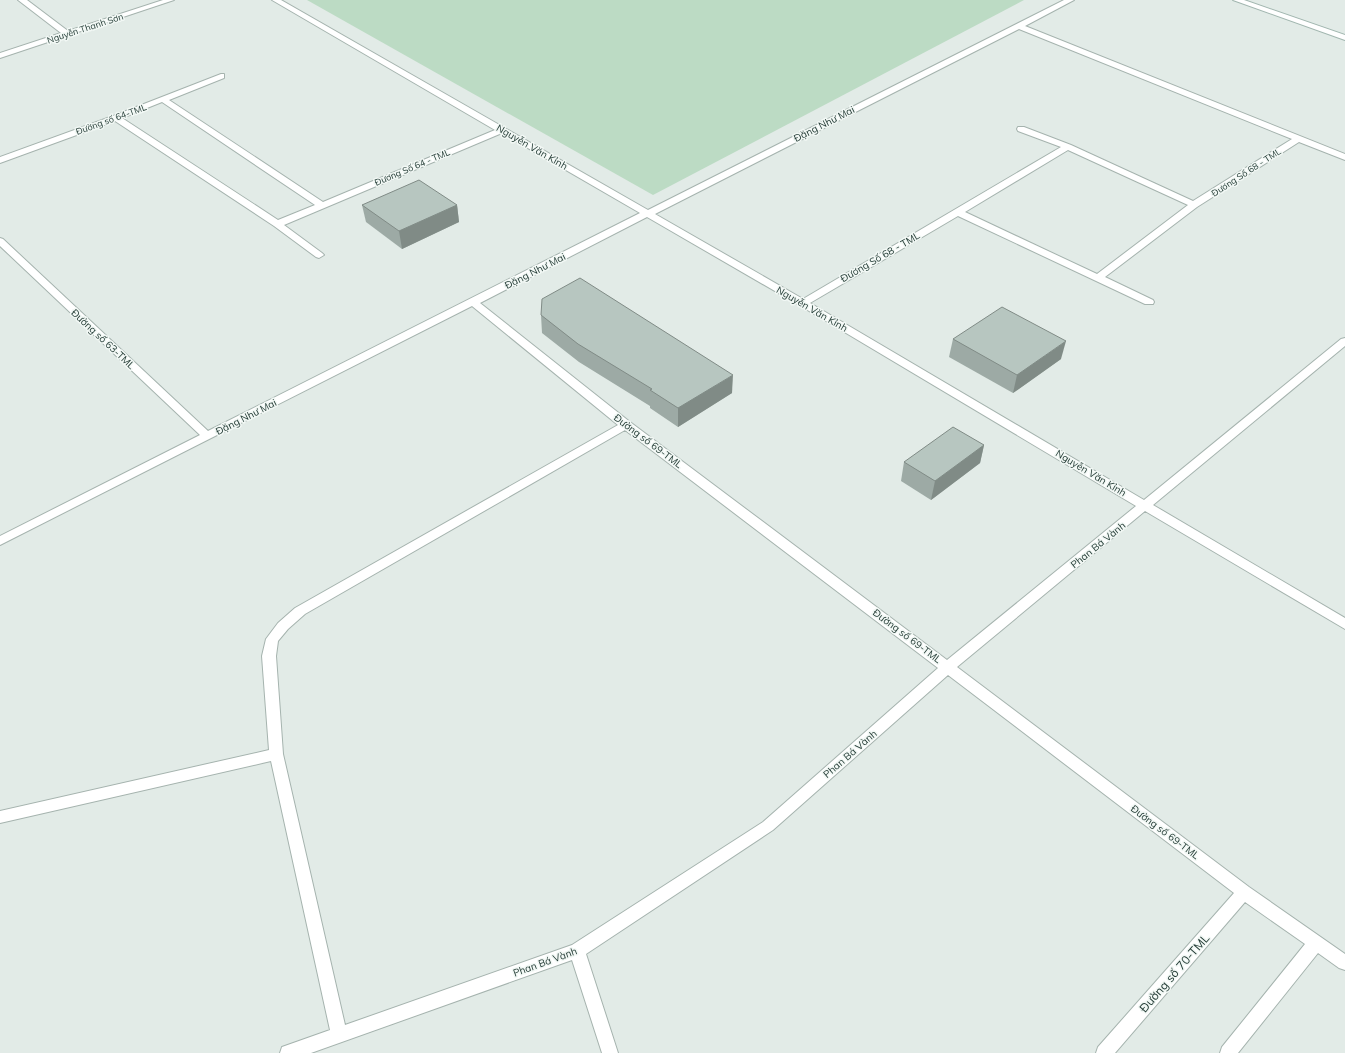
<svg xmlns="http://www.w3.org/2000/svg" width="1345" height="1053" viewBox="0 0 1345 1053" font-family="Mulish,sans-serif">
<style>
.green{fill:#bcdbc4}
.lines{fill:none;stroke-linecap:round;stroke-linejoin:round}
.street-casing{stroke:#a5b3ae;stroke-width:2}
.secondary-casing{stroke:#a1b6af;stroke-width:2}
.street{fill:#fff;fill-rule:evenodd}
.secondary{fill:#fff;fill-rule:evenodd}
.wall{fill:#9daaa5}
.shaded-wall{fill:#808b86}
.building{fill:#b7c6c0;stroke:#808b86}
.labels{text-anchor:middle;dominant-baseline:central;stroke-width:3;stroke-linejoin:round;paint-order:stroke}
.far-street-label{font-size:9px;fill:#233b35;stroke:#f2f8f5}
.street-label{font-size:10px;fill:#233b35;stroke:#f2f8f5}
.near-street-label{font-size:12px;fill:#233b35;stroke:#f2f8f5}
</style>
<rect width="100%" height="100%" fill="#e2ebe7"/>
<path class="green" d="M307,0H1024L653,195Z"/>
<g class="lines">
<defs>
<g id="street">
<path d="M18,0H27L68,31L163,0H174L0,58V53L61,33Z"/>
<path d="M272,0H281L648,210L1064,0H1074L1025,26L1345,154V160L1299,142L1197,207L1105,277L1153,300L1154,302L1153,304H1145L958,216L810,303L1144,500L1341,339L1345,338V346L1153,505L1345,618V629L1145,511L957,667L1249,887L1345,954V970L1339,968L1318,953L1238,1053H1220L1222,1047L1305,944L1245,902L1115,1053H1096L1098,1047L1234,893L948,675L773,830L586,954L618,1053H602L572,960L311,1053H280L282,1047L330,1030L271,761L0,823V811L269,750L262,656L266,639L278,623L295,608L618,425L472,306L0,545V536L200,435L0,246V238L3,239L208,431L640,213L502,133L284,225L322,253L324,255L319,258L316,257L274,226L115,121L0,163V157L113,116L221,74H224V78L169,100L323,202L495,130ZM1019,29L1292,139L1193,201L1071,145L1024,127H1018L1017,129L1018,131L1061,147L803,299L655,214ZM162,102L315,205L278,220L122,118ZM1068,150L1188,205L1097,274L965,212ZM647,217L799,305L1136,506L947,660L630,422L480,303ZM625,430L938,668L763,822L572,945L345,1025L283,754L276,656L278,641L288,629L305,614Z"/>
</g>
<path id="secondary" d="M1233,0H1244L1345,35V40Z"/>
</defs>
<use href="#street" class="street-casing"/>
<use href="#secondary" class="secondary-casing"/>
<use href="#street" class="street"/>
<use href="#secondary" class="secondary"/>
</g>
<g class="wall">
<path d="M362,205H457L459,222L402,249L366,222Z"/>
<path d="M541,315L732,393L678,427L650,408V406L579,362L542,333Z"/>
<path d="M953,339L1061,359L1013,393L949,357Z"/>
<path d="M984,445L980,463L931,500L901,481L904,462Z"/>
</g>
<g class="shaded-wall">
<path d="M457,205L459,222L402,249L399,231Z"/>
<path d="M1066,341L1061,359L1013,393L1017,375Z"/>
<path d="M733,375L732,393L678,427V408Z"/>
<path d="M984,445L980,463L931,500L935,481Z"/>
</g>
<g class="building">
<path d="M419,180L457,205L399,231L362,205Z"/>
<path d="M580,278L733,375L678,408L650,390L652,389L578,344L541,315L542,299Z"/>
<path d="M1002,307L1066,341L1017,375L953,339Z"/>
<path d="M953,427L984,445L935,481L904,462Z"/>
</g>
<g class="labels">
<g class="far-street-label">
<text transform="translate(85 28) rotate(-18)">Nguyễn Thanh Sơn</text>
<text transform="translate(111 119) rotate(-20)">Đường số 64-TML</text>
<text transform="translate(412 167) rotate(-23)">Đương Số 64 - TML</text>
<text transform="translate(1246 172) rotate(-33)">Đương Số 68 - TML</text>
</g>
<g class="street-label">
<text transform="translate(824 124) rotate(-27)">Đặng Như Mai</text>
<text transform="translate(532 147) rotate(30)">Nguyễn Văn Kỉnh</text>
<text transform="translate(880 257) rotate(-30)">Đương Số 68 - TML</text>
<text transform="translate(535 271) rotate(-27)">Đặng Như Mai</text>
<text transform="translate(812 309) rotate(30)">Nguyễn Văn Kỉnh</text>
<text transform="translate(103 339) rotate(43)">Đường số 63-TML</text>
<text transform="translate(246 417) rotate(-27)">Đặng Như Mai</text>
<text transform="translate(648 441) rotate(37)">Đường số 69-TML</text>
<text transform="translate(1091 473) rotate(31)">Nguyễn Văn Kỉnh</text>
<text transform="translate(1098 545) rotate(-39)">Phan Bá Vành</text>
<text transform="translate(907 636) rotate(37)">Đường số 69-TML</text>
<text transform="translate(850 754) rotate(-41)">Phan Bá Vành</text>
<text transform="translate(1165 832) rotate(37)">Đường số 69-TML</text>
<text transform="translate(545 962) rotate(-20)">Phan Bá Vành</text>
</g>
<g class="near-street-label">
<text transform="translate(1174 973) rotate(-49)">Đường số 70-TML</text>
</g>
</g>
</svg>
